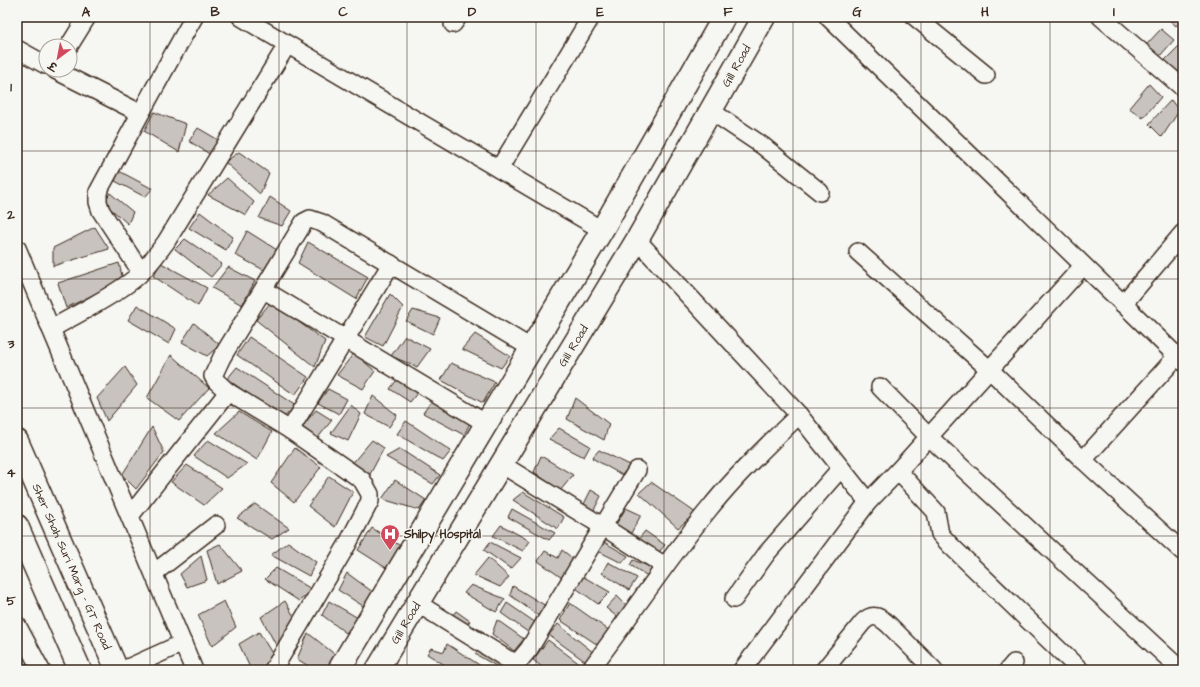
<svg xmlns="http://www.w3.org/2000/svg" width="1200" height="687" viewBox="0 0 1200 687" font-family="'Architects Daughter','Playpen Sans Deva',sans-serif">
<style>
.building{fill:#c8c3be;stroke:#3b2a1e}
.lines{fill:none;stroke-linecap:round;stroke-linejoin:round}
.street-casing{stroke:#3b2a1e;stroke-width:20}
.primary-casing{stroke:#3b2a1e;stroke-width:25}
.street{stroke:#f6f6f2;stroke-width:17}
.primary{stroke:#f6f6f2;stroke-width:22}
.grid{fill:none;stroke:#3b2a1e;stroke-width:1;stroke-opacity:0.55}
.labels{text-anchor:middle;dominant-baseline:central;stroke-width:3;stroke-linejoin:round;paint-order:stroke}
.street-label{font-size:12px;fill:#3b2a1e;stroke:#f6f6f2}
.poi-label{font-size:12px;font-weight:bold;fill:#3b2a1e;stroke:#f6f6f2;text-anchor:start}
.neatline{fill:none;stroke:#3b2a1e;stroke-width:1.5}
.grid-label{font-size:13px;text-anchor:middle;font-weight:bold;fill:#3b2a1e}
</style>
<rect width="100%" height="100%" fill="#f6f6f2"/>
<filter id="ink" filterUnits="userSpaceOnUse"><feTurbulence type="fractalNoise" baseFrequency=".025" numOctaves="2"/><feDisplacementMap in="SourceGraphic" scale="8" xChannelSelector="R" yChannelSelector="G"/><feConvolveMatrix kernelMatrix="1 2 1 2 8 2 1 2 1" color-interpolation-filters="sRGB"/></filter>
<g filter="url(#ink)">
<g class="building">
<path d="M1166,17H1183V19L1176,26Z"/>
<path d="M1161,29L1174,40L1159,57L1146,45Z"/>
<path d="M1183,42V67L1179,72L1164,61Z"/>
<path d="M1149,84L1161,97L1143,118L1129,108Z"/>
<path d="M1171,100L1179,111L1162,137L1149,124Z"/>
<path d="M154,112L186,124L179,152L144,131Z"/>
<path d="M198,128L222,142L211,155L189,141Z"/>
<path d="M239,152L269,173L260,194L225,162Z"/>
<path d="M119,171L151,188H153L145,197L115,181Z"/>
<path d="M227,178L254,202L246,215L208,195Z"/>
<path d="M110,193L133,212L128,224L104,203Z"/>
<path d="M270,197L291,211L282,226L259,218Z"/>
<path d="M200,212L233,237L226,250L189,228Z"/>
<path d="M95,227L109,249L53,266V248Z"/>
<path d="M247,231L277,250L264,270L235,255Z"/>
<path d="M185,239L222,264L211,277L175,249Z"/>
<path d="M308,242L368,277L356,299L298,263Z"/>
<path d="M119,263L123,280L66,308L58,283Z"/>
<path d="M161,263L207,288L198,306L153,276Z"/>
<path d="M228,267L255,281L242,305L212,288Z"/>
<path d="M390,294L403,307L383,346L365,337Z"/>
<path d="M271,302L325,341L315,367L256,320Z"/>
<path d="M137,305L176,329L169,344L128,320Z"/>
<path d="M413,310L440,318L433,334L406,321Z"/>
<path d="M194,323L220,345L207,356L182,342Z"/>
<path d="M475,334L510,356L501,368L462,349Z"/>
<path d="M405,336L430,349L417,367L391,356Z"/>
<path d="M249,337L308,377L295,395L237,355Z"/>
<path d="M354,353L375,371L363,389L337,375Z"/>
<path d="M171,355L209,388L179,421L147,398Z"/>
<path d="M451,363L495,382L483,403L441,380Z"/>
<path d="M125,367L137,385L107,421L97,398Z"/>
<path d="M237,367L296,406L283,418L227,379Z"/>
<path d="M399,377L418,392L410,402L390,389Z"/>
<path d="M328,389L347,399L339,414L318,403Z"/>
<path d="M373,396L397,415L389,427L365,414Z"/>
<path d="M575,398L609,424L604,440L567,419Z"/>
<path d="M433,399L470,423L464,435L423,413Z"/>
<path d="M351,405L361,414L348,441L331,433Z"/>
<path d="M316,410L332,420L317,439L300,429Z"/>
<path d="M239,412L272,432L257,460L216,433Z"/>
<path d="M406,421L451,451L443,461L397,434Z"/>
<path d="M152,427L164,452L136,489L122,475Z"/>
<path d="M559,428L590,446L584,457L549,439Z"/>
<path d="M208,440L247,464L227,478L194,456Z"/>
<path d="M372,440L384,448L368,478L350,466Z"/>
<path d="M295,448L321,467L294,502L271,483Z"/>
<path d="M400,449L440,475L433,484L386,457Z"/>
<path d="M599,450L630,465L622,475L592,458Z"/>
<path d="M541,456L573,475L560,491L534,472Z"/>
<path d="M187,465L222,488L204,505L171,482Z"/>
<path d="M329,476L353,492L335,527L308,506Z"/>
<path d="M395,480L426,500L419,510L382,499Z"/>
<path d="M651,482L696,513L678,528L639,493Z"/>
<path d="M591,490L601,496L593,512L583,506Z"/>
<path d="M523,492L564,517L558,529L513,500Z"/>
<path d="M255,504L289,528L272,539L237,518Z"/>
<path d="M626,508L641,515L630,535L615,526Z"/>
<path d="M512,509L555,533L549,540L508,517Z"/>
<path d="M501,525L530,541L523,551L493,536Z"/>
<path d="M372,528L405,549L391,571L358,550Z"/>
<path d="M645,531L665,545L659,552L638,540Z"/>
<path d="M288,542L316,562L309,576L271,555Z"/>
<path d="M490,542L521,558L511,569L484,550Z"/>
<path d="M604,542L628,556L622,563L596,550Z"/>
<path d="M220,544L242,571L217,584L207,550Z"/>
<path d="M562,550L575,560L562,578L538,561L545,551L558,558Z"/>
<path d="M201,556L207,580L187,587L180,574Z"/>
<path d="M488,558L509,577L500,587L474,575Z"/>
<path d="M633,560L658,570L651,578L630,565Z"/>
<path d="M608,562L637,578L629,590L602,573Z"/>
<path d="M276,568L313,590L299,601L265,579Z"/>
<path d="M347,573L374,593L363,606L338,590Z"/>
<path d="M582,576L610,592L598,604L573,586Z"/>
<path d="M471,585L505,599L496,612L464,593Z"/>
<path d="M513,586L546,606L540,617L510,595Z"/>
<path d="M617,596L630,609L621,620L606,608Z"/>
<path d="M224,601L236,627L212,646L198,615Z"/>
<path d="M285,601L296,620L277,647L261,617Z"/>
<path d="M329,601L358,618L346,633L322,615Z"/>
<path d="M507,603L539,625L532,635L501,613Z"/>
<path d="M570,603L610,631L598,645L560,620Z"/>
<path d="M456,611L470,621L464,629L449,620Z"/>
<path d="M497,620L524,639L514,651L492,634Z"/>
<path d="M558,624L594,653L586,662L549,635Z"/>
<path d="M473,626L484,632L479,637L469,631Z"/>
<path d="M259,632L273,655L263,670H251L239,644Z"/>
<path d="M308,633L337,656L328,670H315L297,659Z"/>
<path d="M548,640L585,668L582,670H570L566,667L563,670H546L533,660Z"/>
<path d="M447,644L487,670H453L427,654L431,648L444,652Z"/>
<path d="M480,649L521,669L503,670L475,654Z"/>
<path d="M17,657L24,670H17Z"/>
<path d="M28,662L32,670H17Z"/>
<path d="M441,665L448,670H437Z"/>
</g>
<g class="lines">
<defs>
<g id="street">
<path d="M241,17L602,230"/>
<path d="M828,17L1183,362"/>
<path d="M915,17L986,75"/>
<path d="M1101,17L1183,88"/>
<path d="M453,24L458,17"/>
<path d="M69,46L87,17"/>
<path d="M17,49L46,65"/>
<path d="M55,70L140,113"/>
<path d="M711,111L763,146L820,192"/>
<path d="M499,169L591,17"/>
<path d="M637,240L799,415L868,502"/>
<path d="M17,248L194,670"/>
<path d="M858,252L990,370L1083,460L1183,552"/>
<path d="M141,272L101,211L98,202V192C130,133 161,75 194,17"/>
<path d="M264,290L487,424"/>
<path d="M1123,304L1183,233"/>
<path d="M51,329C78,313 109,299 134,279C147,269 156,255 166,242L287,45"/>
<path d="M880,387L929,437L1181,670"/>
<path d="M290,430L391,264"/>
<path d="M1083,460L1178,355"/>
<path d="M501,464L602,526L665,566"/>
<path d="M898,471L936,512L940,534L950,545L1080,670"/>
<path d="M130,516L228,392"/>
<path d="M154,573L216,525"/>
<path d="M734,599L767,553L841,468"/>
<path d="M417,603L507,659L515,662L519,661L529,649L637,470"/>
<path d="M17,625L41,670"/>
<path d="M123,670L183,643"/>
<path d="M273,670L347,545L370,501V494L362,480L290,430L228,392L216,381L213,376L222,357L304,222L310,219L322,223L531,348"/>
<path d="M590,670C630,617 666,561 709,509C736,475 767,445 799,415"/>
<path d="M742,670L868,502L898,471L1083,266"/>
<path d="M824,670L863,622C873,612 880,617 889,625L934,670"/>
<path d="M1008,670L1014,663"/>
</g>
<g id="primary">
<path id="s1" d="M17,441L117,670"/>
<path d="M17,526L80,670"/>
<path d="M339,670L602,230L724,17"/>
<path id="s2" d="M377,670L637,240L764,17"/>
</g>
</defs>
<use href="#street" class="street-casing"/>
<use href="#primary" class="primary-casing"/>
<use href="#street" class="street"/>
<use href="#primary" class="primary"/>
</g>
</g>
<path class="grid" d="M150,17V670M279,17V670M407,17V670M536,17V670M664,17V670M793,17V670M921,17V670M1050,17V670M17,151H1183M17,279H1183M17,408H1183M17,536H1183"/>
<defs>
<symbol id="hospital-pin" viewBox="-11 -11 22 30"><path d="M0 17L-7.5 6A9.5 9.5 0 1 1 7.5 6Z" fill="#d1495b" stroke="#f6f6f2"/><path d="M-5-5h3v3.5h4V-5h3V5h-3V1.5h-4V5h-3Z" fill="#fff"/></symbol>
</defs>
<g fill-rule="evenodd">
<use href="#hospital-pin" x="379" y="523" width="22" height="30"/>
</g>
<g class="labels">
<g class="street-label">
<text stroke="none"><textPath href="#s2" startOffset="703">Gill Road</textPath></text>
<text stroke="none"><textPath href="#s2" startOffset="379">Gill Road</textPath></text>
<text stroke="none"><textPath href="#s1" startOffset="137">Sher Shah Suri Marg - GT Road</textPath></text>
<text stroke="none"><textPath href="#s2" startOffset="55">Gill Road</textPath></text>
</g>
<g class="poi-label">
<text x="404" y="534">Shilpy Hospital</text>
</g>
</g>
<rect width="1200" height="687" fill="none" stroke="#f6f6f2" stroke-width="44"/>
<g transform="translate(58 58) rotate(212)"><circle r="19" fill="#f6f6f2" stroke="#aba49d"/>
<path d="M0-3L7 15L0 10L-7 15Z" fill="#d1495b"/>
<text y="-6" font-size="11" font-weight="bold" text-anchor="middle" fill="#3b2a1e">उ</text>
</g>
<rect x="22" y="22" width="1156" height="643" class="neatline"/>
<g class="grid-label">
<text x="86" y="16">A</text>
<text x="215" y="16">B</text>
<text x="343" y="16">C</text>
<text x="472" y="16">D</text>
<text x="600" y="16">E</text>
<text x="728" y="16">F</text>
<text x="857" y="16">G</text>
<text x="985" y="16">H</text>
<text x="1114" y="16">I</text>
<text x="11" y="91">1</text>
<text x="11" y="219">2</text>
<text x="11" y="348">3</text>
<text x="11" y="477">4</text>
<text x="11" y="605">5</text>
</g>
</svg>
